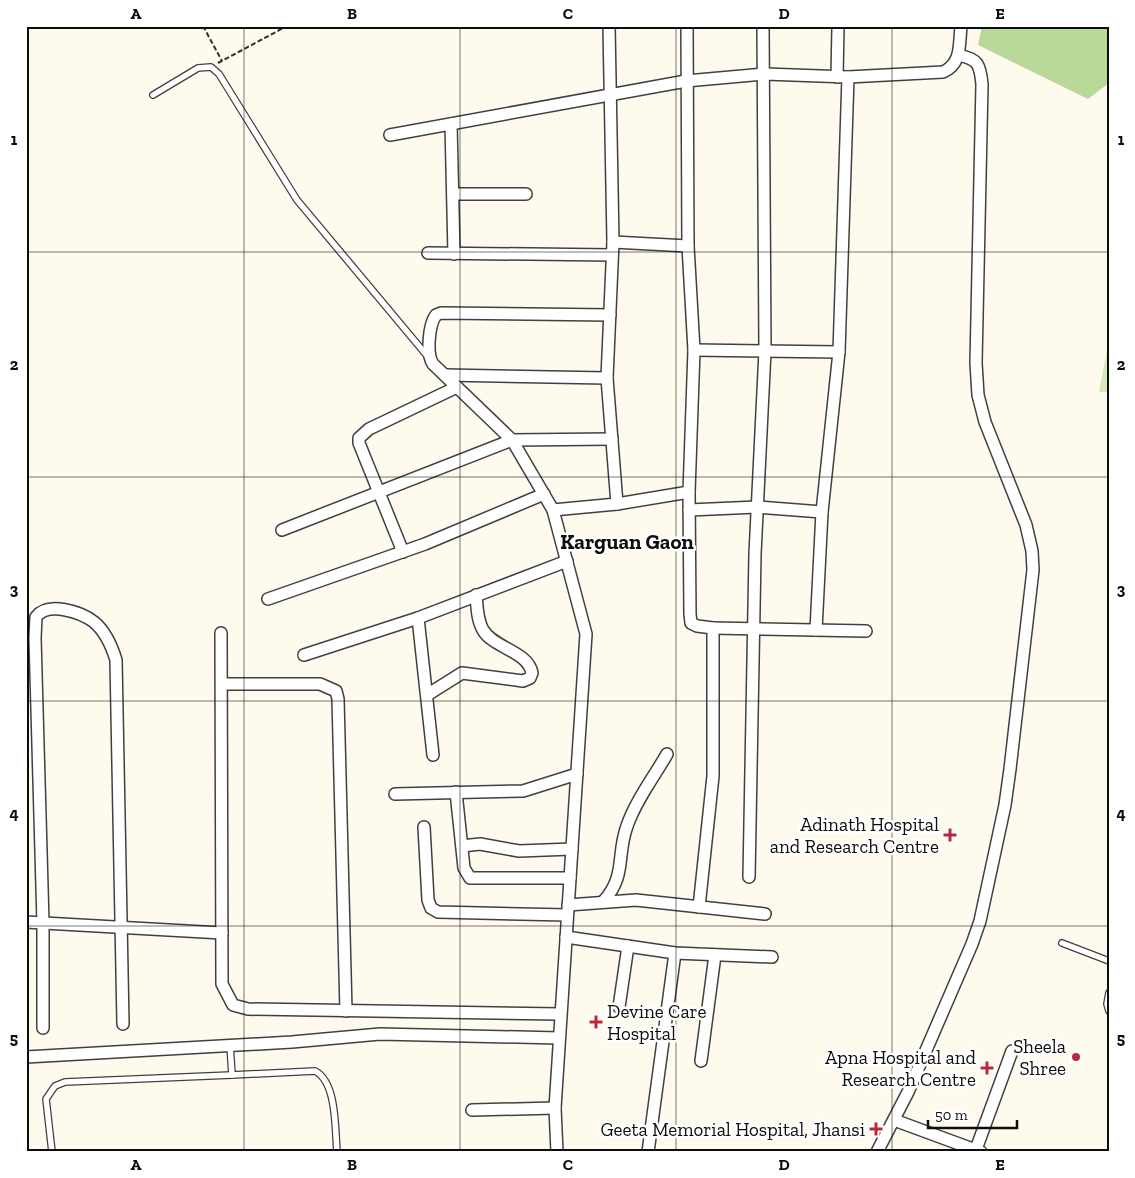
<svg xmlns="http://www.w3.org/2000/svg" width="1135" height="1178" viewBox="0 0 1135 1178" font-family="'Zilla Slab',serif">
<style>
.green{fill:#d4e8b8}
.forest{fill:#b9d998}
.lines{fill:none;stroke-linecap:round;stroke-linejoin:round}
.service-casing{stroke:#404040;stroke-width:8}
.minor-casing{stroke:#404040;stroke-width:14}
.path{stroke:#2f2f2f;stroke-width:2;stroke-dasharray:5 2.5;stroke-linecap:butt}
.service{stroke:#fff;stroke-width:5.5}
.minor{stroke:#fff;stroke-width:11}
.grid{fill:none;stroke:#0d0d0d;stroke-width:1;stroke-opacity:0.55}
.poi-dot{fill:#bb2838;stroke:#fff;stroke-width:2}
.labels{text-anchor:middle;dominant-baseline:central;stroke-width:5;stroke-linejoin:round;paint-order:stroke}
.poi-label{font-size:19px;fill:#0d0d0d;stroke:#fff;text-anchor:end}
.quarter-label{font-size:21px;font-weight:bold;fill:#0d0d0d;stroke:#fff}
.neatline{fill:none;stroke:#0d0d0d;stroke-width:2}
.grid-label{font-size:16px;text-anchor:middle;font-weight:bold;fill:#0d0d0d}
</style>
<rect width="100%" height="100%" fill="#fffaee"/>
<path class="green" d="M1109,340V392H1099Z"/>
<path class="forest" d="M982,26H1109V83L1088,99L978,45Z"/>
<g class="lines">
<defs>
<g id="service">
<path d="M153,95L198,68L211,67L219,74L297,200L429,358"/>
<path d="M1062,943L1109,961"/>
<path d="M1109,993L1107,1004L1109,1011"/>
<path d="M230,1045L232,1075L315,1071C337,1082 335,1129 337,1152"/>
<path d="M52,1152L46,1099L55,1086L65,1082L232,1075"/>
</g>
<g id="minor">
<path d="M609,26L613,242L607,378L617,504"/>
<path d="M837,77L838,26"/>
<path d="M451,124L454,254"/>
<path d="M390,135L686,81L765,74L848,77L943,72C962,64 959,44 961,26"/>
<path d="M453,194H526"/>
<path d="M613,242L688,246"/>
<path d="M428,253L612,255"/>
<path d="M694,350L839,352"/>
<path d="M445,375L607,378"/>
<path d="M689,492L690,614L691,623L697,626L713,628V776L699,907"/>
<path d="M553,510L617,504L689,492L694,350L688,246L687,26"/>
<path d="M689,510L757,507L822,512"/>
<path d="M282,530L512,440L612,439"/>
<path d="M403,552L359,443V438L369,429L457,387"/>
<path d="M268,599L425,544L544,494"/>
<path d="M713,628L866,631"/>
<path d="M816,630L822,512L839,352L848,77"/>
<path d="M221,633L222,984L233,1005L248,1009L560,1014"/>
<path d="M304,655L418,618"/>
<path d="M223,684H320L336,691L338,699L346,1011"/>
<path d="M427,695L462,673L523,681L530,678L532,673C528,651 493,648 483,630C477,620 477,606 476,595"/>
<path d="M433,755L418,618L567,561"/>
<path d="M456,792L464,868L470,878H570"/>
<path d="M395,794L523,791L577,774"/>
<path d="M424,827L428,900L431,908L438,912L567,915"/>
<path d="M462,846L480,844L519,851L572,849"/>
<path d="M749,877L755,554L765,351L763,26"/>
<path d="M603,902C627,875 616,856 627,826C636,800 654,777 667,754"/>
<path d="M568,905L636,900L765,914"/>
<path d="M26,922L222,933"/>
<path d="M566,937L675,953L772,957"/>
<path d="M619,1007L628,946"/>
<path d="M43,1028V923L35,638L36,617C48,601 81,612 94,622C105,631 112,647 116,660L123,1024"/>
<path d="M26,1057L292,1042L380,1034L559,1038"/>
<path d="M701,1061L715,955"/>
<path d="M472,1110L555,1108"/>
<path d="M894,1120L981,1152"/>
<path d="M557,1152L555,1108L586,634L553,510L512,440L433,364C426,354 429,324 436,315L441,313L610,315"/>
<path d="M648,1152L675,953"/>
<path d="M877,1152L908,1092L972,944L980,921L1005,805L1010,769L1033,570L1032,551L1026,525L985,422L978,395L976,363L982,84C980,64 978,59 958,55"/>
<path d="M975,1152L1012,1051"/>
</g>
</defs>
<use href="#service" class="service-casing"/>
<use href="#minor" class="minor-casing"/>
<g class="path">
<path d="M203,26L222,61"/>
<path d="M218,63L287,26"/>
</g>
<use href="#service" class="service"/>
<use href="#minor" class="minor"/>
</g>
<path class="grid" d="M244,26V1152M460,26V1152M676,26V1152M892,26V1152M26,252H1109M26,477H1109M26,701H1109M26,926H1109"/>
<g class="poi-dot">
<path d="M947.5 827.5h5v5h5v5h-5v5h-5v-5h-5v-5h5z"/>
<path d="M593.5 1014.5h5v5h5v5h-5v5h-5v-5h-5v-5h5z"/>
<circle cx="1076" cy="1057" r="5"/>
<path d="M984.5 1060.5h5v5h5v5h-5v5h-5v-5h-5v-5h5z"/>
<path d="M873.5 1121.5h5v5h5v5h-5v5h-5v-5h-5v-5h5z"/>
</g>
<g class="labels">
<g class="poi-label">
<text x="939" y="824">Adinath Hospital<tspan x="939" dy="22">and Research Centre</tspan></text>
<text x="607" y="1011" text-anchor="start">Devine Care<tspan x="607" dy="22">Hospital</tspan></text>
<text x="1066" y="1046">Sheela<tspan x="1066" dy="22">Shree</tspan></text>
<text x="976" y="1057">Apna Hospital and<tspan x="976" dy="22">Research Centre</tspan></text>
<text x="865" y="1129">Geeta Memorial Hospital, Jhansi</text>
</g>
<g class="quarter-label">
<text x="627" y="541">Karguan Gaon</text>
</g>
</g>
<rect width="1135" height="1178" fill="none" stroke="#ffffff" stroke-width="55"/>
<path d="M928 1120v8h89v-8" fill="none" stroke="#0d0d0d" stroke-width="2.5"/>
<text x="935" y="1120" font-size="15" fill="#0d0d0d" stroke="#ffffff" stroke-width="4" paint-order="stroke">50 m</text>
<rect x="28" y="28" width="1080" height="1122" class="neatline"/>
<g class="grid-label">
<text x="136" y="19">A</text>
<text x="352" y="19">B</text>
<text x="568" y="19">C</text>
<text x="784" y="19">D</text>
<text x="1000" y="19">E</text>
<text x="14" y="145">1</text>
<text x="1121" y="145">1</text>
<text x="14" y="370">2</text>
<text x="1121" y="370">2</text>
<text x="14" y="595">3</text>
<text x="1121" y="595">3</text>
<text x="14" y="819">4</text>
<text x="1121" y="819">4</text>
<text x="14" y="1044">5</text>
<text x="1121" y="1044">5</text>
<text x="136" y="1170">A</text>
<text x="352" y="1170">B</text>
<text x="568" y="1170">C</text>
<text x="784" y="1170">D</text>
<text x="1000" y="1170">E</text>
</g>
</svg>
